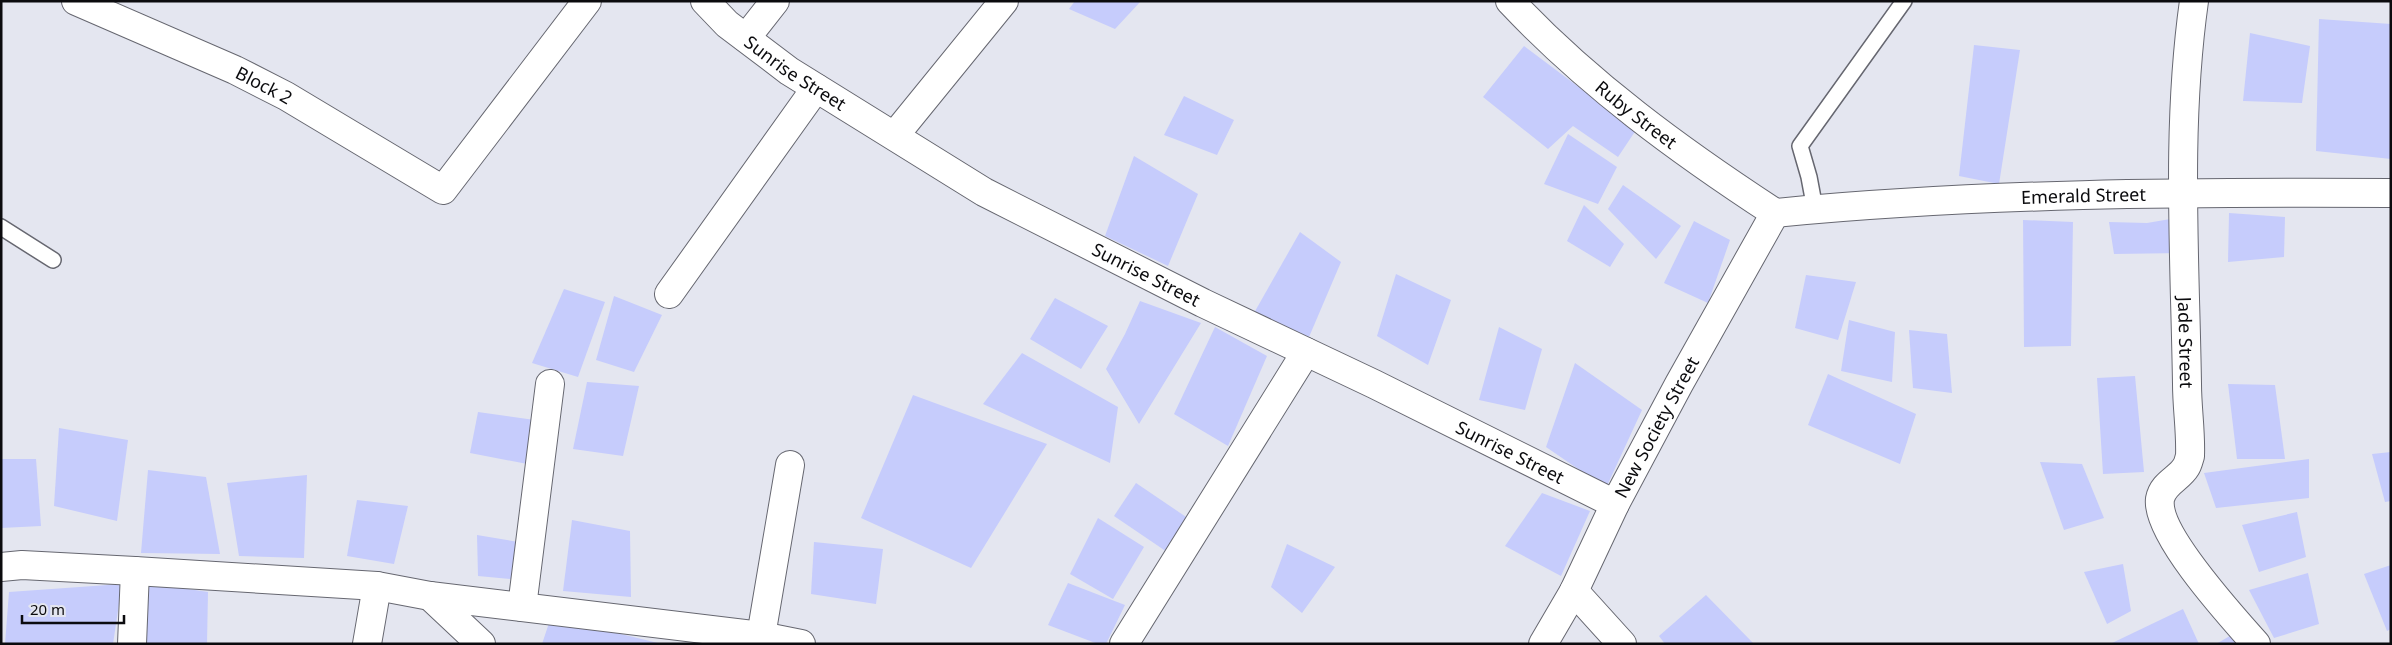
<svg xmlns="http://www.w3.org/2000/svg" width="2392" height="645" viewBox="0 0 2392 645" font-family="'Noto Sans',sans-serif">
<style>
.building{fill:#c6ccfc}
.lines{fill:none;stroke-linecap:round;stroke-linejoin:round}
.lane-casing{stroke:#666770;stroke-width:18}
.street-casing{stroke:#666770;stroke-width:30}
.lane{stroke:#fff;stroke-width:15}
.street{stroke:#fff;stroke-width:28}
.labels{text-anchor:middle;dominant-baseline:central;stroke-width:4;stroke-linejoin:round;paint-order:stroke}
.street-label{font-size:18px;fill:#0b0b0e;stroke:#e4e6f0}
</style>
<rect width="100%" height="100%" fill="#e4e6f0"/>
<g class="building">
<path d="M1075,1H1141L1115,29L1069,9Z"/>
<path d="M2319,19L2391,24V159L2316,151Z"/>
<path d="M2250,33L2310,46L2302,103L2243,101Z"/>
<path d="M1974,45L2020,50L1999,184L1959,176Z"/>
<path d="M1524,46L1636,130L1618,157L1573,126L1548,149L1483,97Z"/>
<path d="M1184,96L1234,120L1217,155L1164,135Z"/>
<path d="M1568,134L1617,167L1598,204L1544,184Z"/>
<path d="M1134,156L1198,194L1168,266L1105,236Z"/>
<path d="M1623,185L1681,226L1656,259L1608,209Z"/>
<path d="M1584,205L1624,244L1610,267L1567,241Z"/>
<path d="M2229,213L2285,217L2284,257L2228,262Z"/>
<path d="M2182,217L2183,253L2114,254L2109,222L2147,223Z"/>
<path d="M2023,220L2073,222L2071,346L2024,347Z"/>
<path d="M1694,221L1730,240L1708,303L1664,283Z"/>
<path d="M1300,232L1341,262L1309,337L1254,313Z"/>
<path d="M1396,274L1451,300L1428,365L1377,336Z"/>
<path d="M1806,275L1856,282L1838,340L1795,328Z"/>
<path d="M564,289L605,302L578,377L532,363Z"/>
<path d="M614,296L662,315L634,372L596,360Z"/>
<path d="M1055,298L1108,326L1081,369L1030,339Z"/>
<path d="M1140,301L1201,323L1139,424L1106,369L1125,334Z"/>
<path d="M1849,320L1895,332L1892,382L1841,371Z"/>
<path d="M1215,327L1267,356L1228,446L1174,414Z"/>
<path d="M1499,327L1542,349L1525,410L1479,400Z"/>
<path d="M1909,330L1947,334L1952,393L1913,388Z"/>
<path d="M1022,353L1118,407L1110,463L983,404Z"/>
<path d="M1575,363L1642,410L1606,488L1546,447Z"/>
<path d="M1828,374L1916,414L1900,464L1808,425Z"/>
<path d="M2135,376L2144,472L2103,474L2097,378Z"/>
<path d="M587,382L639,386L623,456L573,449Z"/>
<path d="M2228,384L2275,385L2285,459H2237Z"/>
<path d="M913,395L1047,444L971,568L861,518Z"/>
<path d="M478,412L556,423L548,468L470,453Z"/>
<path d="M59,428L128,440L117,521L54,506Z"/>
<path d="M2391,452V501L2385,502L2372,454Z"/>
<path d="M1,459H36L41,526L1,528Z"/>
<path d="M2309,459V498L2216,508L2204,473Z"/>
<path d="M2040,462L2082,464L2104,518L2064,530Z"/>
<path d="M148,470L206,477L220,554L141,553Z"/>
<path d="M307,475L304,558L239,556L227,483Z"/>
<path d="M1136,483L1195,523L1173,556L1114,516Z"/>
<path d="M1542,493L1590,511L1561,576L1505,546Z"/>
<path d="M357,500L408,506L394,564L347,556Z"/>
<path d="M2297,512L2306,557L2259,572L2242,525Z"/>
<path d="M1098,518L1144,547L1113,599L1070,574Z"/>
<path d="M572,520L630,531L631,597L563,591Z"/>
<path d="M477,535L542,546L532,581L478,576Z"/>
<path d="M814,542L883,549L876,604L811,594Z"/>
<path d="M1287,544L1335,567L1302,613L1271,587Z"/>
<path d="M2123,564L2131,611L2107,624L2084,572Z"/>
<path d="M2391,565V629L2387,631L2364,574Z"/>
<path d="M2308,573L2319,624L2274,638L2249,590Z"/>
<path d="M149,583L208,592L207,644H145Z"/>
<path d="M1068,583L1125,605L1106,644H1098L1048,625Z"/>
<path d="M122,584L113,644H5L9,592Z"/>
<path d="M1706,595L1754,644H1665L1659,636Z"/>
<path d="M2183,609L2199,644H2110Z"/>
<path d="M551,617L658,643V644H542Z"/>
<path d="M2235,633L2243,644H2216Z"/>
</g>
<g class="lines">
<defs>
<g id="lane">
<path d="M1815,209L1809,177L1800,146L1904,1"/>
<path d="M1,227L53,260"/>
</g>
<g id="street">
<path id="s1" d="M76,1L235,70L286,96L443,190L587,1"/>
<path id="s2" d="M705,1L727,24L789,71L984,192L1203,303L1374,384L1615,504"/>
<path id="s3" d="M1510,1C1588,84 1680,151 1775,213"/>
<path id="s4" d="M2194,1C2176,128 2185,257 2187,384C2187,408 2191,432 2190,456C2189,459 2188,464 2186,467C2179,479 2163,483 2160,499C2155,533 2233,618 2256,644"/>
<path d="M746,38L775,1"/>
<path d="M895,135L1004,1"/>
<path id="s5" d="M1775,213C1980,193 2185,192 2391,193"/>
<path d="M669,294L816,88"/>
<path d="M1,567L22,565L135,571L377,586L430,596L761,636L801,644"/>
<path d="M1574,591L1622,644"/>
<path d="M430,596L481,644"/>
<path d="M522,607L550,384"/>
<path d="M761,636L790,465"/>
<path d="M132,644L135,571"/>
<path d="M367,644L377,586"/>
<path d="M1124,644L1306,352"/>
<path id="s6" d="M1543,644L1574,591L1615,504L1679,384L1775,213"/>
</g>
</defs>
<use href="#lane" class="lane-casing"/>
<use href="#street" class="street-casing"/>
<use href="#lane" class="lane"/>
<use href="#street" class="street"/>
</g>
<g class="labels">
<g class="street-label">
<text stroke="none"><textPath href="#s2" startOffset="116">Sunrise Street</textPath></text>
<text stroke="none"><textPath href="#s1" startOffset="206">Block 2</textPath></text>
<text stroke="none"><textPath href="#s3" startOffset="170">Ruby Street</textPath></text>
<text stroke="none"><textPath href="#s5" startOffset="309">Emerald Street</textPath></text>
<text stroke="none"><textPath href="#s2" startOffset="521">Sunrise Street</textPath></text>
<text stroke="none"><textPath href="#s4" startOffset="342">Jade Street</textPath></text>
<text stroke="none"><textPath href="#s6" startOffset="245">New Society Street</textPath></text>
<text stroke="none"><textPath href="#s2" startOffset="926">Sunrise Street</textPath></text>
</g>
</g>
<rect width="2392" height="645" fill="none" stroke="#0b0b0e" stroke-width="5"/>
<path d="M22 615v8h102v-8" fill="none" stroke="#0b0b0e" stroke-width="2.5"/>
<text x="30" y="615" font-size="15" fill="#0b0b0e" stroke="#e4e6f0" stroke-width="4" paint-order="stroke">20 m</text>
</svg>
